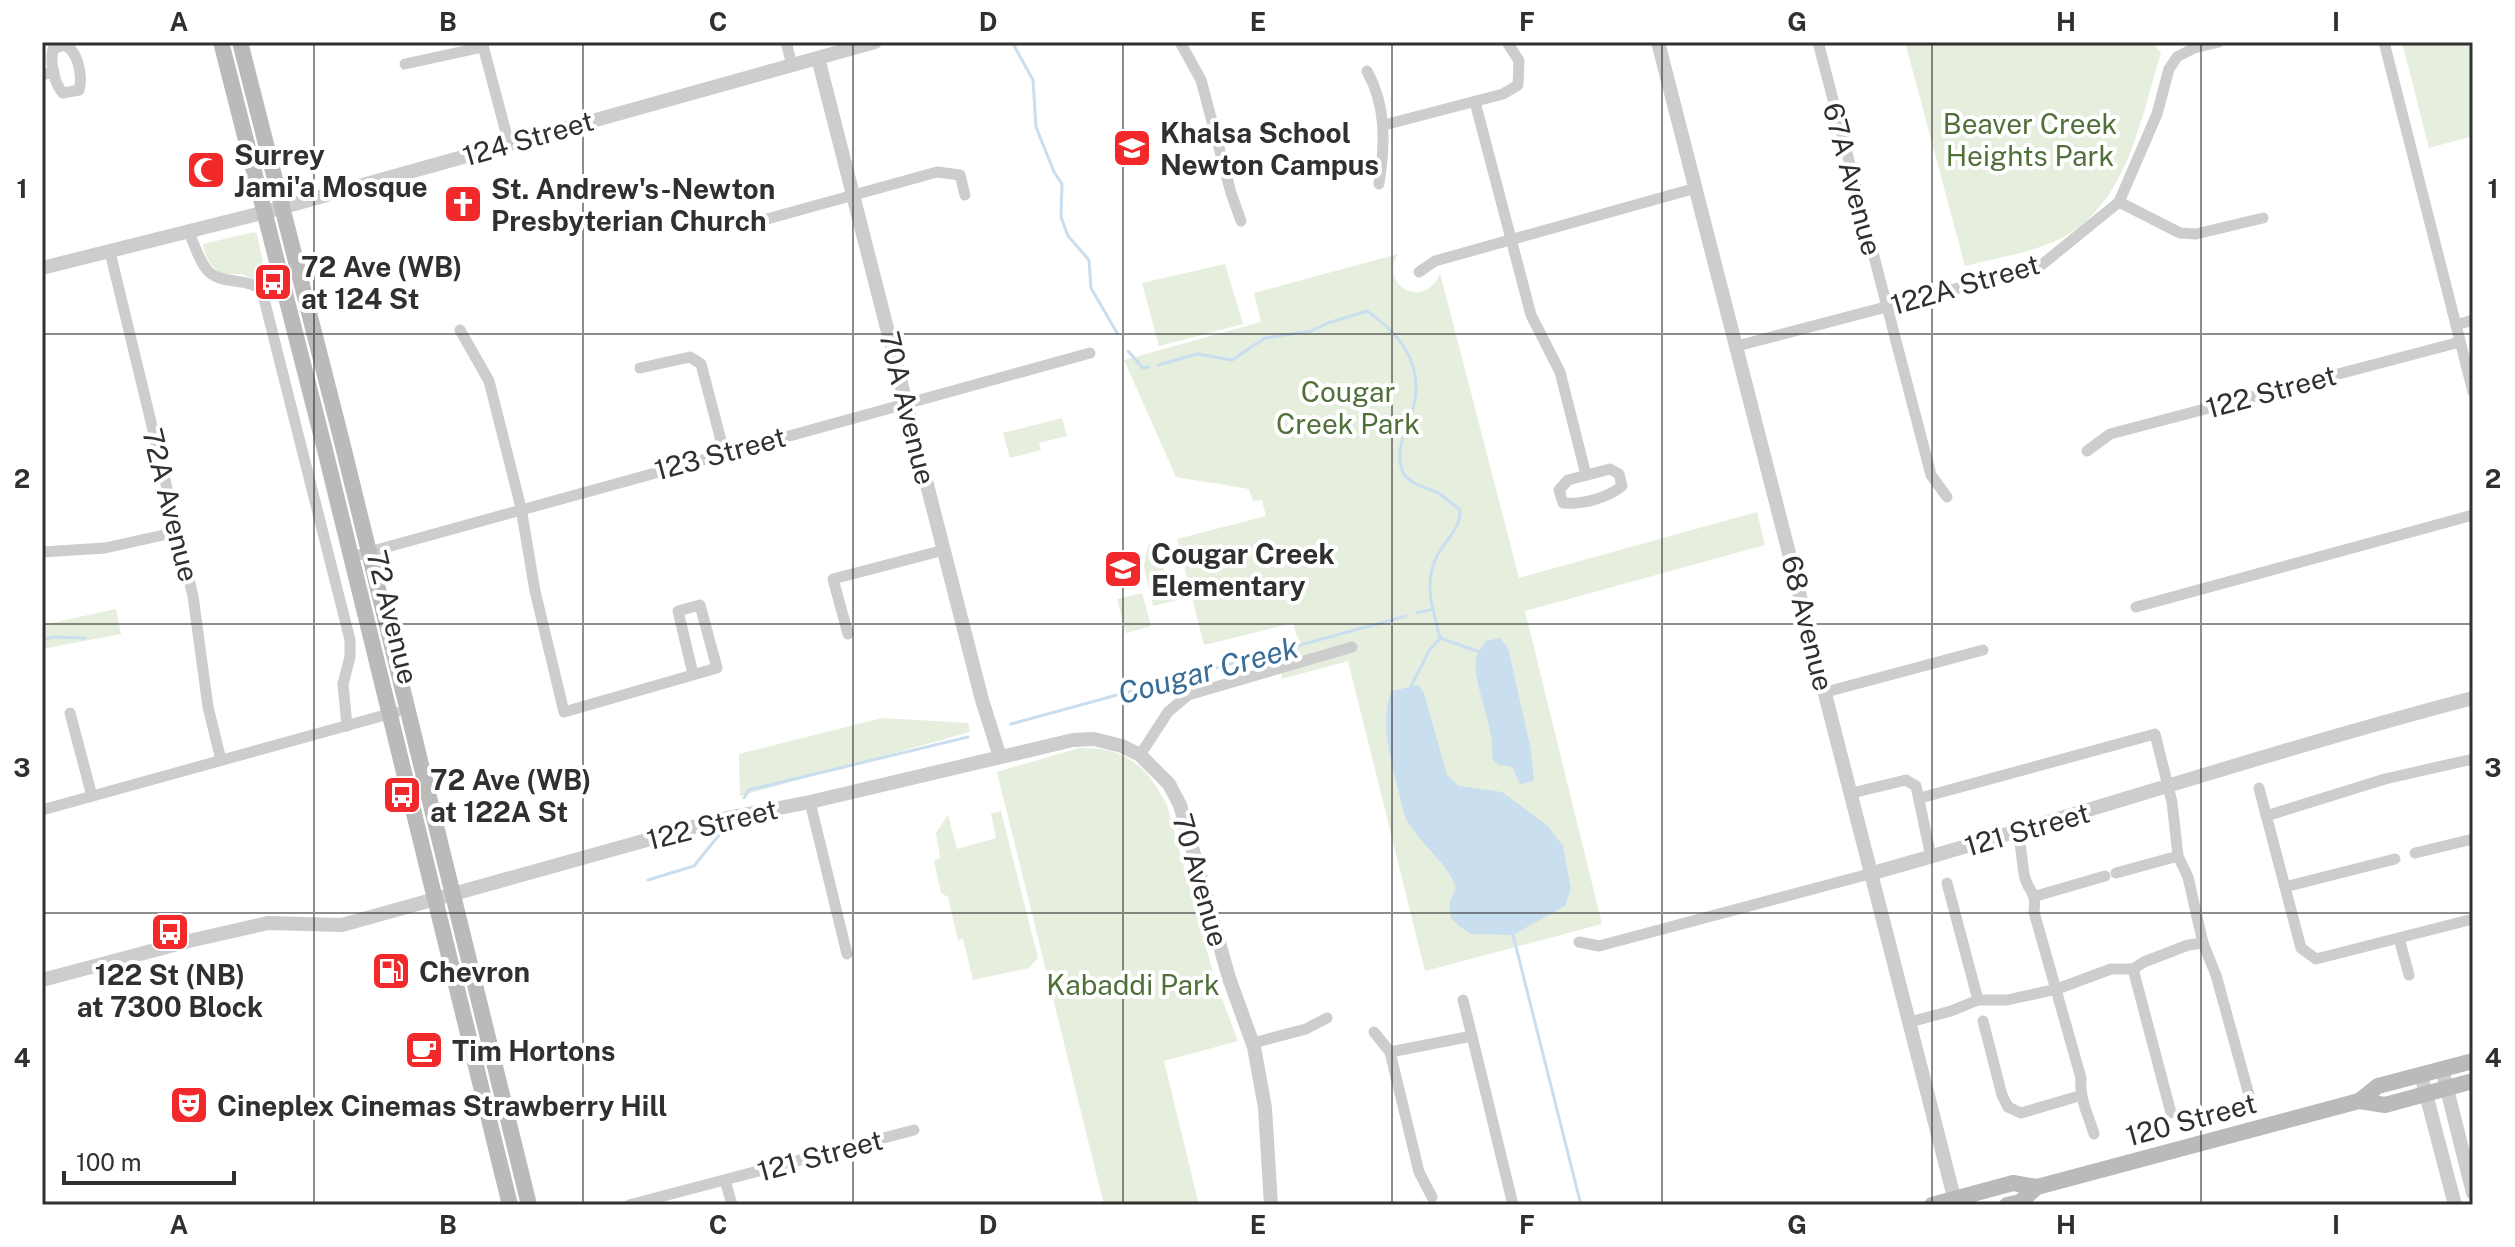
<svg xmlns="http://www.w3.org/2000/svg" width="2515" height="1247" viewBox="0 0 2515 1247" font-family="'Public Sans',sans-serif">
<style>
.green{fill:#e6eede}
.water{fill:#c9deef}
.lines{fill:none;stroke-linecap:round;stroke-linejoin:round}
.stream{stroke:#c9deef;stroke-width:3}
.minor{stroke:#cdcdcd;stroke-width:11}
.tertiary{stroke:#cdcdcd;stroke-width:14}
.secondary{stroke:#bababa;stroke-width:16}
.grid{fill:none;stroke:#303030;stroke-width:2;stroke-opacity:0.55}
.labels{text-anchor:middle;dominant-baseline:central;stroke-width:8;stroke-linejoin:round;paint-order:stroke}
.park-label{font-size:28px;fill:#50703a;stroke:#fff}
.poi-label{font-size:28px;font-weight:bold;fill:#303030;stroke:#fff;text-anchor:start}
.street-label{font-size:28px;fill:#303030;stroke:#fff}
.water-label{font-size:30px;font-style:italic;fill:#386d99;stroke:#fff}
.neatline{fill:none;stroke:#303030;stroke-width:3}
.grid-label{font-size:26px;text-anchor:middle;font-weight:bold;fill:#303030}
</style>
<rect width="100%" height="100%" fill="#fff"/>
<g class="green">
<path d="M1905,42H2152L2161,53C2141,117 2127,206 2060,239C2031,253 1996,258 1965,266Z"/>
<path d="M2402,42H2473V136L2429,148Z"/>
<path d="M254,232L257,234L268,286L242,274H221C210,265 205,257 203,244Z"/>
<path d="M1398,254C1378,286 1426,311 1440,273L1519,578L1757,512L1765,545L1525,611L1602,924L1425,971L1348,661L1282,679C1281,661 1271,651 1252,653L1298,640L1293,623L1204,645L1177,539L1266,516L1262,500L1253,501L1249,489L1176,477L1124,360L1261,322L1254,293Z"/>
<path d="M1225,264L1243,324L1159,346L1142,283Z"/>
<path d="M1062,418L1067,436L1039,443L1041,450L1010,458L1003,433Z"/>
<path d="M1158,542L1164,570L1173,580L1178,600L1153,606L1144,566L1148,545Z"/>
<path d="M1142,593L1151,626L1126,633L1117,599Z"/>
<path d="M116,609L121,634L42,649V625Z"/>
<path d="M882,718L968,723L970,732L740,796L739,754Z"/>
<path d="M1079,748C1126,747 1146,765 1167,805L1215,980L1238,1041L1164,1061L1199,1205H1104L997,772Z"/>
<path d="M1001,811L1038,958L1029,968L973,980L963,939L958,940L948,897L941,893L934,861L940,858L936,833L948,815L957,849L996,838L991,814Z"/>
</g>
<g class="water">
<path d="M1500,638L1508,648L1531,750L1534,781L1520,784L1512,767L1499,765L1492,759C1496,727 1471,681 1476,658C1477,653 1484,645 1486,641Z"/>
<path d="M1418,685L1424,693L1447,775L1459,786L1502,792L1548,826L1563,846L1571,889L1565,906L1513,935L1471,934L1459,926L1451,918L1449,905L1456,887C1445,859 1418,843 1405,817C1397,781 1376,725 1392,691Z"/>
</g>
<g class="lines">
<g class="stream">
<path d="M1012,42L1033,80L1036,127L1054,172L1062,184L1061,217L1068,236L1089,260L1091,288L1117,333"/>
<path d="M1128,351L1143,368L1149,367"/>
<path d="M1158,365L1197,354L1232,360L1265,338L1311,331L1328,323L1367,311C1402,335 1426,368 1412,412C1406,432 1394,451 1403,472C1409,485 1429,488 1440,494C1447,499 1453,504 1460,510C1461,529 1445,540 1437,556C1423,583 1433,610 1440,638L1480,652"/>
<path d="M1417,613L1433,609"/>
<path d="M42,640L53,637L85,638"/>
<path d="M1411,686L1429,651L1440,638"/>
<path d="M1011,724L1406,616"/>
<path d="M744,798L749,790L968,737"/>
<path d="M648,880L694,866L723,830"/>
<path d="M1513,935L1581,1205"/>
</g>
<g class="minor">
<path d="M482,42L509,144"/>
<path d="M786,42L792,65"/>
<path d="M1180,42L1201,80L1231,193L1241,221"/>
<path d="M1818,42L1931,475L1947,497"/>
<path d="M2384,42L2473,392"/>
<path d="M64,45C78,50 83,76 79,90L63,93C54,84 50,62 53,49Z"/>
<path d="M405,64L483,47"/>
<path d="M1367,71C1387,107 1385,145 1379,184"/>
<path d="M42,75L54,72"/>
<path d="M1475,102L1531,315L1560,372L1586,475"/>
<path d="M1384,125L1503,94L1518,85L1519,61L1507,42"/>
<path d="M2119,202L2180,233L2196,234L2263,218"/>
<path d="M746,221L767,219L937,172L960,175L965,195"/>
<path d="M189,232C194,244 200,263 209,272C223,285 248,277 262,291L350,640V657L343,684L347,726"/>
<path d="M110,252L193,596L208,707L221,760"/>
<path d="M1419,272L1435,261L1696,188"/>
<path d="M2456,325L2473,320"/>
<path d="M460,330L489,381L521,508L535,591L564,712L717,668L700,605L678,611L693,674"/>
<path d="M1737,346L2039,267L2119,202L2157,114L2169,69L2177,57L2194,48L2219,42"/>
<path d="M640,368L690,357L701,364L724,452"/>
<path d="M2087,451L2110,434L2460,342"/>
<path d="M1610,469L1619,474L1622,486C1607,498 1582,505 1563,503L1559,490L1568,480Z"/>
<path d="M42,552L105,548L177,532"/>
<path d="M351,557L1090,353"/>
<path d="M2136,607L2473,515"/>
<path d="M848,634L833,579L944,550"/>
<path d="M1826,692L1983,650"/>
<path d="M70,713L92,796"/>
<path d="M1140,755L1168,712L1188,695L1352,647"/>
<path d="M2259,788L2301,948L2316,959L2473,919"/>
<path d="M1852,793L1906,780L1916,786L1931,857"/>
<path d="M1920,798L2155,734L2172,802L2178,856L2188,877L2203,943L2216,975L2249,1095"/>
<path d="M810,802L847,954"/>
<path d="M42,810L396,712"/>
<path d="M2266,816L2385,779L2473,759"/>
<path d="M2018,833C2021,846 2022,860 2024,874C2027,892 2037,889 2034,912L2081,1078C2079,1098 2088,1114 2094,1134"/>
<path d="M2415,853L2473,839"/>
<path d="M2116,873L2178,856"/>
<path d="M1947,883L1978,1000"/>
<path d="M2285,887L2395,859"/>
<path d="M2036,896L2105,876"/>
<path d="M2399,938L2409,975"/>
<path d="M1579,942L1599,946L1873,873"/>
<path d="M2133,969L2171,1113"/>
<path d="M1463,1000L1472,1036"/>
<path d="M1983,1021L2002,1095L2008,1107L2021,1113L2079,1096"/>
<path d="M1910,1022L1951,1011L1978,1000H2007L2057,989L2111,969H2133L2144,962L2188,945L2203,943"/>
<path d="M1374,1032L1390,1052L1472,1036L1513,1205"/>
<path d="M1253,1043L1306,1029L1327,1018"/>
<path d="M1390,1052L1419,1172L1432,1197"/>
<path d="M725,1180L732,1205"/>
<path d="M629,1205L914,1130"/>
</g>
<g class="tertiary">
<path d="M1658,42L1956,1205"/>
<path d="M818,58L982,700L1000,757"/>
<path d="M42,268L266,212L875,42"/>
<path d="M1873,873C2074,817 2271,751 2473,698"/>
<path d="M42,980L189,941L268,923L342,925L722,819L810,802L1073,740L1094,739L1122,746L1140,755L1169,784L1180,805L1229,978L1254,1047L1265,1108L1271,1205"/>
<path d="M2421,1075L2455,1205"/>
<path d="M2444,1077L2473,1193"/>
</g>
<g class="secondary">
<path d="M221,42L325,450L510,1205"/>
<path d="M240,42L341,438L529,1205"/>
<path d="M2359,1101L2385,1105L2473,1081"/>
<path d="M1932,1205L2013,1183L2037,1187L2359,1101L2378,1086L2473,1061"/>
<path d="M2007,1205L2020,1202L2037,1187"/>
</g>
</g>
<path class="grid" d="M314,42V1205M583,42V1205M853,42V1205M1123,42V1205M1392,42V1205M1662,42V1205M1932,42V1205M2201,42V1205M42,334H2473M42,624H2473M42,913H2473"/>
<defs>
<symbol id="school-square" viewBox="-11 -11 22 22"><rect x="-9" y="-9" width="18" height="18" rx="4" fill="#f1292a" stroke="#fff"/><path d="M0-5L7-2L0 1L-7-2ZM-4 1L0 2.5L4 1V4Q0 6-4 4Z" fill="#fff"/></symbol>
<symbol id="mosque-square" viewBox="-11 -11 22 22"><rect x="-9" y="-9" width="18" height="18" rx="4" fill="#f1292a" stroke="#fff"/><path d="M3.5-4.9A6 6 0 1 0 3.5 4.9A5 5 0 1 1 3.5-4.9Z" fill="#fff"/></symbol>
<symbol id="church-square" viewBox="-11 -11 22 22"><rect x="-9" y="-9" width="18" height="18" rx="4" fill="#f1292a" stroke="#fff"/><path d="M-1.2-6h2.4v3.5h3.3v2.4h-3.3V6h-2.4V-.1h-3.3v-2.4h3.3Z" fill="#fff"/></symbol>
<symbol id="bus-square" viewBox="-11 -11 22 22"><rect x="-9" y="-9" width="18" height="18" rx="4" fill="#f1292a" stroke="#fff"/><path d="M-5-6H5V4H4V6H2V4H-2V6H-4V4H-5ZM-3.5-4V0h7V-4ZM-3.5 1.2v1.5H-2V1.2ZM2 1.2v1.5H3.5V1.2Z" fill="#fff"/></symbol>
<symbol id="fuel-square" viewBox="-11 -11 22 22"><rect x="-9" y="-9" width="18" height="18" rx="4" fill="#f1292a" stroke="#fff"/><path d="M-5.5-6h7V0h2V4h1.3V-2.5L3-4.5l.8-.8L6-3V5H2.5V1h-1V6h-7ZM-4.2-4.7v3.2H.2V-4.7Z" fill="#fff"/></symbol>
<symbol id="cafe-square" viewBox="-11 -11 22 22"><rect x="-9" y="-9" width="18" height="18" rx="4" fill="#f1292a" stroke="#fff"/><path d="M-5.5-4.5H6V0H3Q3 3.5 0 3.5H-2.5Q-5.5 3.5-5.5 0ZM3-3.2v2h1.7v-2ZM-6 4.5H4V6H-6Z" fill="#fff"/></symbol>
<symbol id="theatre-square" viewBox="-11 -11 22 22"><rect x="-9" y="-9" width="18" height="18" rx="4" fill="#f1292a" stroke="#fff"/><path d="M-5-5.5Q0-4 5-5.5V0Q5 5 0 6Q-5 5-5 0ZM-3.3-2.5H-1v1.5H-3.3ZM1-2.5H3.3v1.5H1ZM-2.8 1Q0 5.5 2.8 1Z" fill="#fff"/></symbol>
</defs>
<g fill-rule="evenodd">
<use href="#school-square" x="1110" y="126" width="44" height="44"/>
<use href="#mosque-square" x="184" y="148" width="44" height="44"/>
<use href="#church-square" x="441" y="182" width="44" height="44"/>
<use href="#bus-square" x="251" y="260" width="44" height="44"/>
<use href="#school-square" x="1101" y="547" width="44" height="44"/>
<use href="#bus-square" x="380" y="773" width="44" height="44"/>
<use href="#bus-square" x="148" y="910" width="44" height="44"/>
<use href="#fuel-square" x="369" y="949" width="44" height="44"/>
<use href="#cafe-square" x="402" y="1028" width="44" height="44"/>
<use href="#theatre-square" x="167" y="1083" width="44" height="44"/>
</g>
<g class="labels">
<g class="park-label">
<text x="2030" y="123">Beaver Creek<tspan x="2030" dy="32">Heights Park</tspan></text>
<text x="1348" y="391">Cougar<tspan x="1348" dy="32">Creek Park</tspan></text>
<text x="1133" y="984">Kabaddi Park</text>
</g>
<g class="poi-label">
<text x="1160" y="132">Khalsa School<tspan x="1160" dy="32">Newton Campus</tspan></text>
<text x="234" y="154">Surrey<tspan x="234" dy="32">Jami'a Mosque</tspan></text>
<text x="491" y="188">St. Andrew's-Newton<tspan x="491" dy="32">Presbyterian Church</tspan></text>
<text x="301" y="266">72 Ave (WB)<tspan x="301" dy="32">at 124 St</tspan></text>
<text x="1151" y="553">Cougar Creek<tspan x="1151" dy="32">Elementary</tspan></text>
<text x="430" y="779">72 Ave (WB)<tspan x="430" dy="32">at 122A St</tspan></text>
<text x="419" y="971">Chevron</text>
<text x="170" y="974" text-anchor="middle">122 St (NB)<tspan x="170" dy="32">at 7300 Block</tspan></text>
<text x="452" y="1050">Tim Hortons</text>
<text x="217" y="1105">Cineplex Cinemas Strawberry Hill</text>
</g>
<g class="street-label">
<text transform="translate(528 138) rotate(-16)">124 Street</text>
<text transform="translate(1853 179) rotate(75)">67A Avenue</text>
<text transform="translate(1965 284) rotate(-16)">122A Street</text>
<text transform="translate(2271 391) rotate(-15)">122 Street</text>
<text transform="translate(908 408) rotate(76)">70A Avenue</text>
<text transform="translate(720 453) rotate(-15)">123 Street</text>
<text transform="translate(171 505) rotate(76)">72A Avenue</text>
<text transform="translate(393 617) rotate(76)">72 Avenue</text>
<text transform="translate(1808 623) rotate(76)">68 Avenue</text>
<text transform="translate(712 824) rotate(-14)">122 Street</text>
<text transform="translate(2027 829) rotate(-16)">121 Street</text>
<text transform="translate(1201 880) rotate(74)">70 Avenue</text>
<text transform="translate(2191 1119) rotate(-15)">120 Street</text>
<text transform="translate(820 1155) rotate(-15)">121 Street</text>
</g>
<g class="water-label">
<text transform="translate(1208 670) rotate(-15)">Cougar Creek</text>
</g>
</g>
<rect width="2515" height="1247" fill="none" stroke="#ffffff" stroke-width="88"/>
<path d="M64 1171v12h170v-12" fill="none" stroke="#303030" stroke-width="4"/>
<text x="76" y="1171" font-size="24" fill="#303030" stroke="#ffffff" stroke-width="6" paint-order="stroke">100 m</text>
<rect x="44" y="44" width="2427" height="1159" class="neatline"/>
<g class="grid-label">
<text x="179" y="31">A</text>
<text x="448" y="31">B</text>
<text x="718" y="31">C</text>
<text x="988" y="31">D</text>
<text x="1258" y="31">E</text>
<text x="1527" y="31">F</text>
<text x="1797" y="31">G</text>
<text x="2066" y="31">H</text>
<text x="2336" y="31">I</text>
<text x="22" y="198">1</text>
<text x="2493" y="198">1</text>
<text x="22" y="488">2</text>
<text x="2493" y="488">2</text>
<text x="22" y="777">3</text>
<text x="2493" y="777">3</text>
<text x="22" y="1067">4</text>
<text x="2493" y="1067">4</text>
<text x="179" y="1234">A</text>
<text x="448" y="1234">B</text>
<text x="718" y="1234">C</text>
<text x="988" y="1234">D</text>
<text x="1258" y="1234">E</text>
<text x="1527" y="1234">F</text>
<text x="1797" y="1234">G</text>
<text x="2066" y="1234">H</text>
<text x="2336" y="1234">I</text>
</g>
</svg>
